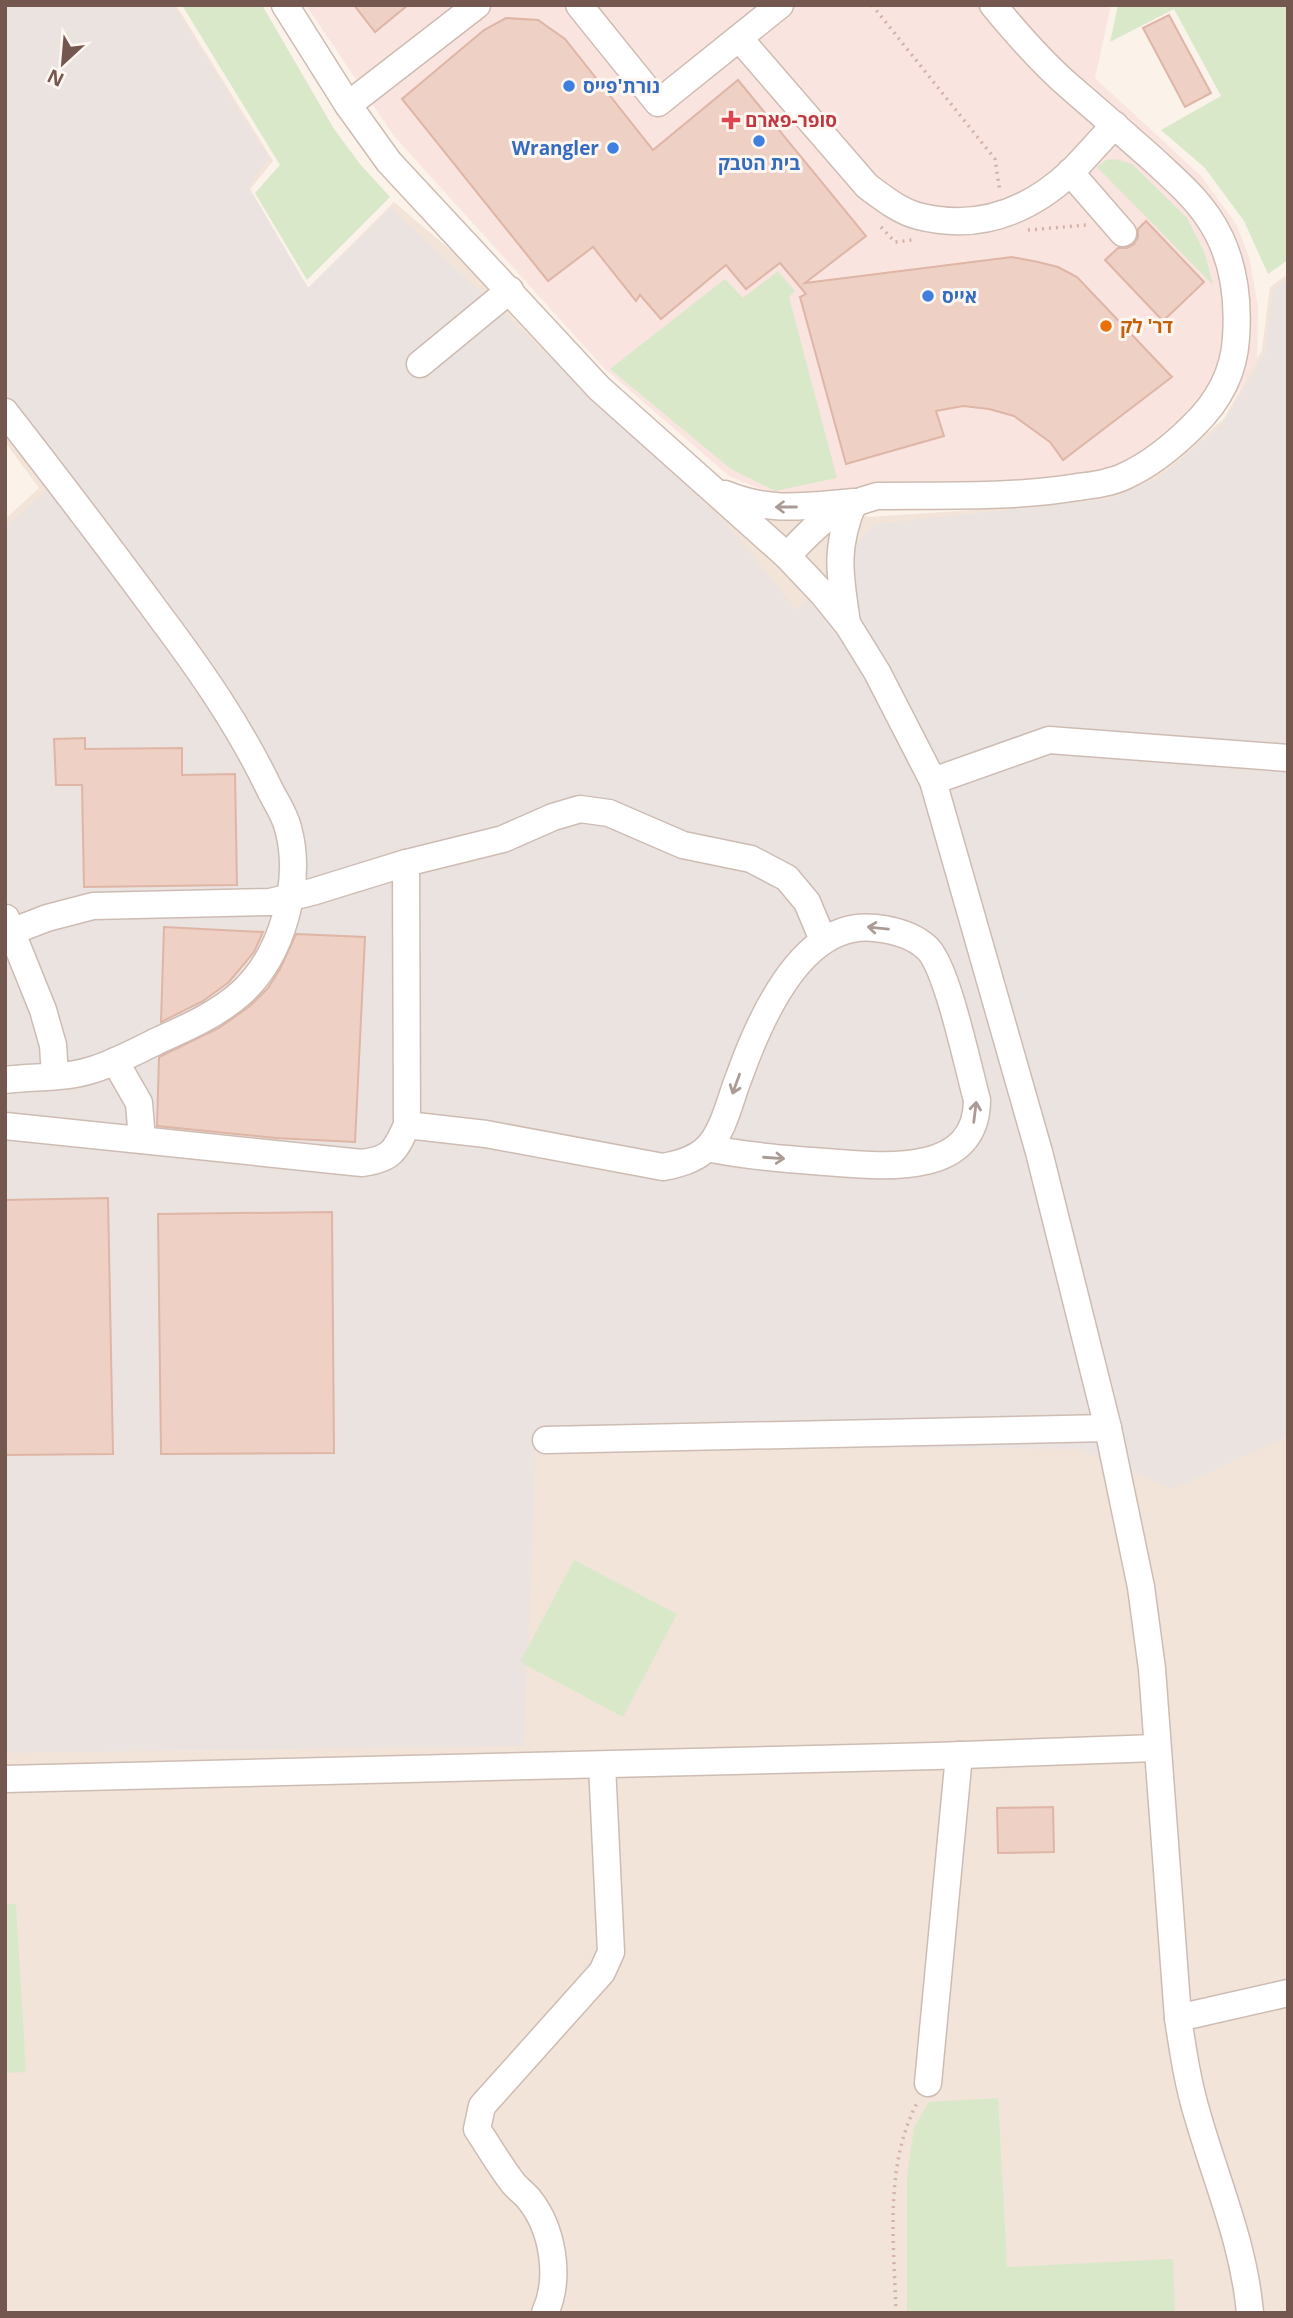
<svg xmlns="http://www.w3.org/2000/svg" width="1293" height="2318" viewBox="0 0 1293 2318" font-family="'Open Sans','Noto Sans Hebrew',sans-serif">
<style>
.residential{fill:#f2e4d9}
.commercial{fill:#fae4df}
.industrial{fill:#ebe3e0}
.green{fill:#dae8ca}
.building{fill:#eed0c4;stroke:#dfb5a6;stroke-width:2}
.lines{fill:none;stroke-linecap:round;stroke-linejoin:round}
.minor-casing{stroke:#cebcb3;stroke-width:29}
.path{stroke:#d3b3a7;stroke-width:3.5;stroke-dasharray:2 5;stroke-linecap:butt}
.minor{stroke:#fff;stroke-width:26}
.oneway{stroke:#ac9b95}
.shop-dot{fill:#3f7fe0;stroke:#fef7f1;stroke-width:2.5}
.health-dot{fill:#e0444e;stroke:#fef7f1;stroke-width:2.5}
.food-dot{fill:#e8710a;stroke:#fef7f1;stroke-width:2.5}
.labels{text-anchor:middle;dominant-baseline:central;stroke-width:6;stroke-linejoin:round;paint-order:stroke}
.shop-label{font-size:19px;font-weight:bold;fill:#366cbe;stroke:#fef7f1;text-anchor:start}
.health-label{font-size:19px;font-weight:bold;fill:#be3a42;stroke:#fef7f1;text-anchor:start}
.food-label{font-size:19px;font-weight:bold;fill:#c56008;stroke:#fef7f1;text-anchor:start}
</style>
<rect width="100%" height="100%" fill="#fbf2ea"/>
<path class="residential" d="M5,5H176L273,161L250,189L308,288L394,202L723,482L870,517L1061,504L1109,496L1157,473L1224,419L1262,350L1270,287L1288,274V2313H5V519L39,488L5,442Z"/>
<path class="commercial" d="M306,5H1111L1095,78L1201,176L1236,224L1249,257L1258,306L1257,362L1222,416L1160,468L1112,489L772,494L729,476L604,368L394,136Z"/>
<path class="industrial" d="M5,5H173L269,158L248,186L308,288L391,208L727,524L797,611L875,524L1109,499L1159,478L1223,424L1265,354L1273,290L1288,279V1436L1173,1489L1079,1449L536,1445L524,1746L5,1753V527L47,490L5,434Z"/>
<g class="green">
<path d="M182,5H262L334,129L360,164L390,197L307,280L255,193L280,165Z"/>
<path d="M1118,5H1288V260L1268,274L1244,221L1205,168L1161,130L1221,96L1174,9L1110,42Z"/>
<path d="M1116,159L1132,164L1187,218L1205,254L1213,285L1097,167L1106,160Z"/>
<path d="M778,271L795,291L789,297L837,478L775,491L731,469L610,369L725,279L743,298Z"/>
<path d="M574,1560L677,1614L623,1717L520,1662Z"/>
<path d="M5,1904H16L26,2072L5,2073Z"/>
<path d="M998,2098L1007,2267L1173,2259L1175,2313H907V2177L914,2128L929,2102Z"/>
</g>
<g class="building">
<path d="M354,5H408L375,32Z"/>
<path d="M1169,15L1211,93L1185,107L1143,28Z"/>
<path d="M506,18L538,20L565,39L653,150L738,80L866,236L805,283L1012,257L1038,262L1058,267L1077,277L1172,377L1063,460L1050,442L1014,416L989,409L963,406L936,411L944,436L846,464L800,297L806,294L780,263L746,289L726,265L661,319L640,295L636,301L593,247L548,281L402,99L484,30Z"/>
<path d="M1146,221L1204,282L1163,321L1105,260L1118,248H1127L1134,244L1138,237V229Z"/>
<path d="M85,738V749L182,748V775L235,774L237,885L84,887L82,785H56L54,739Z"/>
<path d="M164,927L263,932L254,952L229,982L203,1001L161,1022Z"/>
<path d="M296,934L365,937L355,1142L275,1138L157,1126L159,1057L219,1028L250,1006L268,988L280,969Z"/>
<path d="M108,1198L113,1454L5,1455V1200Z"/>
<path d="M332,1212L334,1453L161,1454L158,1214Z"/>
<path d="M1053,1807L1054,1852L998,1853L997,1808Z"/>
</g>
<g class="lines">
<defs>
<g id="minor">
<path d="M285,5L348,105L389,162L599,388L787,556L823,594L848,625L877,672L933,781L1039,1152L1108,1428L1141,1587L1152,1669L1178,2018C1183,2051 1188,2085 1198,2117C1217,2183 1244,2244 1250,2313"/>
<path d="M579,5L658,103L780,5"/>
<path d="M739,38L867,186C882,197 899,211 918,216C977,231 1027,213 1071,172C1086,157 1100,140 1115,125"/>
<path d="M348,105L477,5"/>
<path d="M1070,172L1123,233"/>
<path d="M420,364L510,290"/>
<path d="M5,412C57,479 109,547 159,615C201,671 240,727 270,790C276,802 285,815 288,828C303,882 282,957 240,994C216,1015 186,1028 157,1041C137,1051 116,1062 95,1069C66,1079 35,1076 5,1080"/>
<path d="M725,494C771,513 806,506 854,502C834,548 840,576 847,623"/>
<path d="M787,556C818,523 832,508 877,496C944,495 1012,498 1078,487C1094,485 1110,483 1125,476C1149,465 1174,445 1193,426C1218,402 1234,374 1236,338C1239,296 1233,253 1208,217C1194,196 1175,180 1157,163C1128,137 1099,112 1069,86C1041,62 1017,34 993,5"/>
<path d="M933,781L1049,740L1288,758"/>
<path d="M6,918L43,1010L53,1045L55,1076"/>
<path d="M11,932L47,918L93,906L270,902L312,892L406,863L503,839L553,817L580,809L609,813L683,845L751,859L787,878L807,902L823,940"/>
<path d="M115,1061L139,1103L142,1140"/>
<path d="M407,1125L486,1134L663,1167C679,1164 694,1160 706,1149C724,1132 730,1099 739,1077C759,1021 802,919 875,928C894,930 914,935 928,949C948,970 968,1068 977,1100C977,1179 878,1166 825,1162C785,1159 746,1156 707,1148"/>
<path d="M5,1126L362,1163C392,1159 395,1151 407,1125L406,863"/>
<path d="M546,1440L1108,1428"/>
<path d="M5,1779L935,1756L1156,1748"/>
<path d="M1178,2018L1288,1993"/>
<path d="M928,2083L959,1755"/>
<path d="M545,2313C561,2278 553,2229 529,2199C524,2193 518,2189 513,2183C500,2166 489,2147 477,2129L482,2106L602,1972L611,1952L602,1765"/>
</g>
</defs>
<use href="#minor" class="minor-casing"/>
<g class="path">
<path d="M872,5L995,159L1000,192"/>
<path d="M881,227L895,242L912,240"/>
<path d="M1028,230L1087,225"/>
<path d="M896,2313C894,2243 884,2167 917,2103"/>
</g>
<use href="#minor" class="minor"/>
</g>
<defs><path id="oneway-shaft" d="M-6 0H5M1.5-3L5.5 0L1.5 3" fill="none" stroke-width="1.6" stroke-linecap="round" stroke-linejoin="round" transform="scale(1.75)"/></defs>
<g class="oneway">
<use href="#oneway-shaft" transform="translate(786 507) rotate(180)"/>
<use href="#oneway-shaft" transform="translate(878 928) rotate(-174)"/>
<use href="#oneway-shaft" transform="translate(736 1084) rotate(110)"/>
<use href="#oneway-shaft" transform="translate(975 1112) rotate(-83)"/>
<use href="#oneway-shaft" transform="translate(774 1158) rotate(4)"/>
</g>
<g class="shop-dot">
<circle cx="569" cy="86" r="7"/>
<circle cx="759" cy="141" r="7"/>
<circle cx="613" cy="148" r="7"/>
<circle cx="928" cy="296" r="7"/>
</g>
<path class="health-dot" d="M727.5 109.5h7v7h7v7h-7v7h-7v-7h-7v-7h7z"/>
<circle class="food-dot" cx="1106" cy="326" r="7"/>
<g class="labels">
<g class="shop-label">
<text x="583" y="86">נורת'פייס</text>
<text x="599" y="148" text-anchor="end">Wrangler</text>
<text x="759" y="163" text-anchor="middle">בית הטבק</text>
<text x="942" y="296">אייס</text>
</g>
<g class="health-label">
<text x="745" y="120">סופר-פארם</text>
</g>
<g class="food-label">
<text x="1120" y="326">דר' לק</text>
</g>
</g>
<rect width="1293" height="2318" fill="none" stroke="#74584f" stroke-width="14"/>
<g transform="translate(63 63) rotate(206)" stroke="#fef7f1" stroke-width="5" paint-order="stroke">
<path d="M0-5L12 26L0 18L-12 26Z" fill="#74584f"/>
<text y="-10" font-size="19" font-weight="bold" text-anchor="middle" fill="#74584f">N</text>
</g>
</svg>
